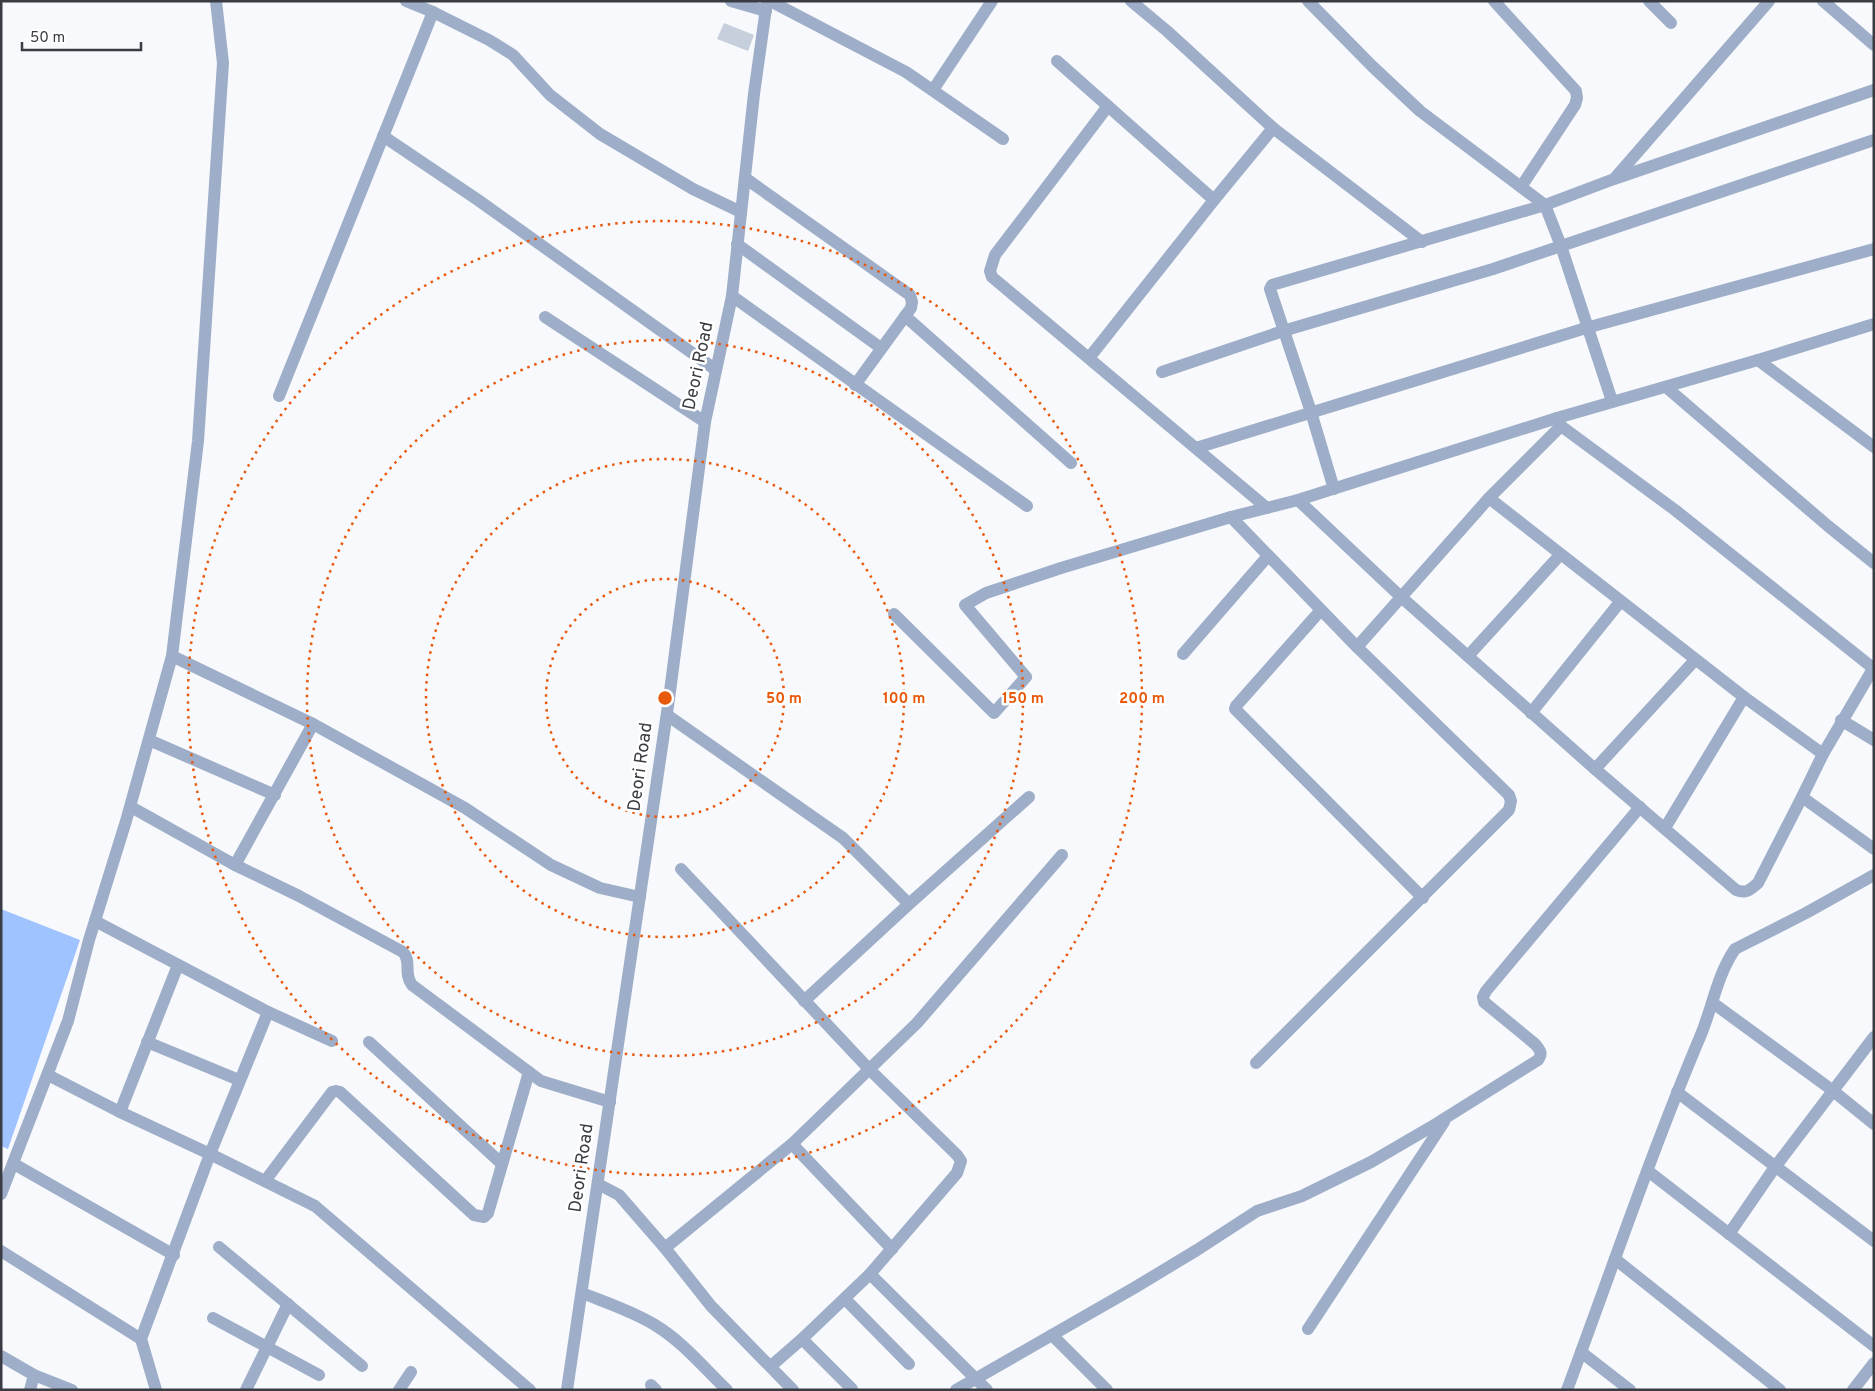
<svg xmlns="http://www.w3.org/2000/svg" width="1875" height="1391" viewBox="0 0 1875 1391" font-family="Overpass,sans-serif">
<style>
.water{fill:#9ec3fe}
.building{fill:#c6cfdc}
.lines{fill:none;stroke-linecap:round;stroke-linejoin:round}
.minor{stroke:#9eaec8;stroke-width:12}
.ring{fill:none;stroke:#e8590c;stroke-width:2.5;stroke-dasharray:2.5 5}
.labels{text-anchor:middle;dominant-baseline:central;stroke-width:5;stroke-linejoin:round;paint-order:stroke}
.street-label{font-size:18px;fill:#393c42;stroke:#fff}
.centre{fill:#e8590c;stroke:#fff;stroke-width:2.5}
.ring-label{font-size:15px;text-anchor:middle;font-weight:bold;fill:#e8590c;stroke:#fff;stroke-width:5;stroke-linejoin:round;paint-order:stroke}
</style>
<rect width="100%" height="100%" fill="#f8f9fc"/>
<path class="water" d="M1,909L80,940L8,1149L1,1146Z"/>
<path class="building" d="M724,23L754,35L748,51L717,39Z"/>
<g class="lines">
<g class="minor">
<path d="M406,1L433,12L489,40L513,55L550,95L600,134L693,189L741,212"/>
<path d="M731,1L766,11"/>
<path d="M770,1L906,72L1003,139"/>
<path d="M1131,1L1167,31L1273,128L1422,242"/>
<path d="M1308,1L1372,66L1420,111L1545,205L1561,246L1612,401"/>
<path d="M1494,1L1576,91L1577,98L1575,105L1521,187"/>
<path d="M1649,1L1671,23"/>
<path d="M1823,1L1874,45"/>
<path d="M1057,61L1214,200"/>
<path d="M933,90L992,1"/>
<path d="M1108,106L995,255L990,271L992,277L1267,508"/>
<path d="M383,136L478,200L716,370"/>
<path d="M745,178L910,295L912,302L911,308L855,385"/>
<path d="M1615,178L1769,1"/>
<path d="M737,244L881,348"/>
<path d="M732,296L1027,506"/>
<path d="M905,316L1071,463"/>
<path d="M545,317L705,422"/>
<path d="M1089,358L1214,200L1273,128"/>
<path d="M1758,360L1874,447"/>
<path d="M1162,372L1283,331L1493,269L1874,140"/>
<path d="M1666,387L1828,526L1874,563"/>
<path d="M279,396L433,12"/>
<path d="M1557,418L1561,426L1675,510L1873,668"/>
<path d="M1196,448L1586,328L1874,249"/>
<path d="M1334,489L1311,412L1270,289L1272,285L1545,205L1614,179L1874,90"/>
<path d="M1489,498L1744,697L1823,754"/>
<path d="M1298,500L1400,596L1595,769L1736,890C1746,894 1750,890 1758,883L1802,797L1823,754L1874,667"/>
<path d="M1231,517L1357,647L1509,795L1511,801L1509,810L1256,1063"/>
<path d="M1321,610L1236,706L1235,709L1423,898"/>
<path d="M894,614L994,713L1026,677L965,605L986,593L1061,568L1231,517L1298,500L1557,418L1758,360L1874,324"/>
<path d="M1357,647L1489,498L1561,426"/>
<path d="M1183,654L1268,556"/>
<path d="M172,656L313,724L465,808L551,865L600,888L640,897"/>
<path d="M1468,656L1560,555"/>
<path d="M1531,713L1620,602"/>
<path d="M667,715L843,838L909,904"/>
<path d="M1841,720L1874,740"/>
<path d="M149,740L275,795"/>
<path d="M1595,769L1695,660"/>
<path d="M1802,797L1874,849"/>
<path d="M131,807L235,865L299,896L403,952C412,962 403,973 412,985L541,1081L610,1102"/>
<path d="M1665,828L1744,697"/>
<path d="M235,865L313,724"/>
<path d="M681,869L869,1069L957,1155L961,1161L957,1173L870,1274L802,1339L771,1366"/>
<path d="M95,921L268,1012L332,1041"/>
<path d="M804,1001L909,904L1029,797"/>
<path d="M1713,1003L1832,1090L1874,1124"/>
<path d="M147,1042L239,1080"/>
<path d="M369,1042L501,1163"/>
<path d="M48,1075L120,1112L210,1154L315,1206L530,1390"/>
<path d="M1677,1092L1874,1241"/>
<path d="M120,1112L178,965"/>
<path d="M792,1144L892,1249"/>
<path d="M14,1164L174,1255"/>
<path d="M1648,1171L1874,1346"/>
<path d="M265,1181L332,1092L336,1091L340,1092L474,1215L484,1217L488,1213L529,1072"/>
<path d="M598,1184L619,1195L665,1248L711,1306L793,1390"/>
<path d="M1,1194L68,1021L89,940L126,821L172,656L198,441L223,63L216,1"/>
<path d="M1729,1234L1775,1167L1874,1037"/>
<path d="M219,1247L362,1366"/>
<path d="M665,1248L792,1144L917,1023L1062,855"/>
<path d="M1,1251L141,1339"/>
<path d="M1615,1259L1780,1390"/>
<path d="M870,1274L987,1390"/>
<path d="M582,1293C607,1303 632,1311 655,1325C683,1342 704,1368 727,1390"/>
<path d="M845,1299L909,1364"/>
<path d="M213,1318L319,1375"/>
<path d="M1308,1329L1444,1122"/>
<path d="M1052,1335L1107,1390"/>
<path d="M802,1339L852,1389"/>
<path d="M1581,1352L1630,1390"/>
<path d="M1,1356L34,1375L72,1390"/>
<path d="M651,1385L656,1390"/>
<path d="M30,1390L34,1375"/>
<path d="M156,1390L141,1339L210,1154L268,1012"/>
<path d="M246,1390L288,1304"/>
<path d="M399,1390L411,1372"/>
<path d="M567,1390L669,699L705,422L732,296L754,94L767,1"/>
<path d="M956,1390L1134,1288L1197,1250L1257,1211L1302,1196L1371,1162L1431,1127L1538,1060C1543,1053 1540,1050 1535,1044L1484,1002L1483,997L1486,991L1640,807"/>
<path d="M1567,1390C1611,1272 1651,1153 1700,1037C1712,1009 1717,975 1735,949L1806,913L1874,875"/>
<path d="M1853,1390L1874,1363"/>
</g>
</g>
<g class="ring">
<circle cx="665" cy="698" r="119"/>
<circle cx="665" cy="698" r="239"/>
<circle cx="665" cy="698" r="358"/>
<circle cx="665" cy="698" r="477"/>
</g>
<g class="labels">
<g class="street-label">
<text transform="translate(699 366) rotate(-78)">Deori Road</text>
<text transform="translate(641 767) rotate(-82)">Deori Road</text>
<text transform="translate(582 1168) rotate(-82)">Deori Road</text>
</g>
</g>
<circle cx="665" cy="698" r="8" class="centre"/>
<g class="ring-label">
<text x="784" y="703">50 m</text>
<text x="904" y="703">100 m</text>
<text x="1023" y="703">150 m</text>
<text x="1142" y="703">200 m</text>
</g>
<rect width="1875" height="1391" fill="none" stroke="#393c42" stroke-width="5"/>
<path d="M22 42v8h119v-8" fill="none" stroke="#393c42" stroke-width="2.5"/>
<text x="30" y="42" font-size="15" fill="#393c42" stroke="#ffffff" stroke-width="4" paint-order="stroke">50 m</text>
</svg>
